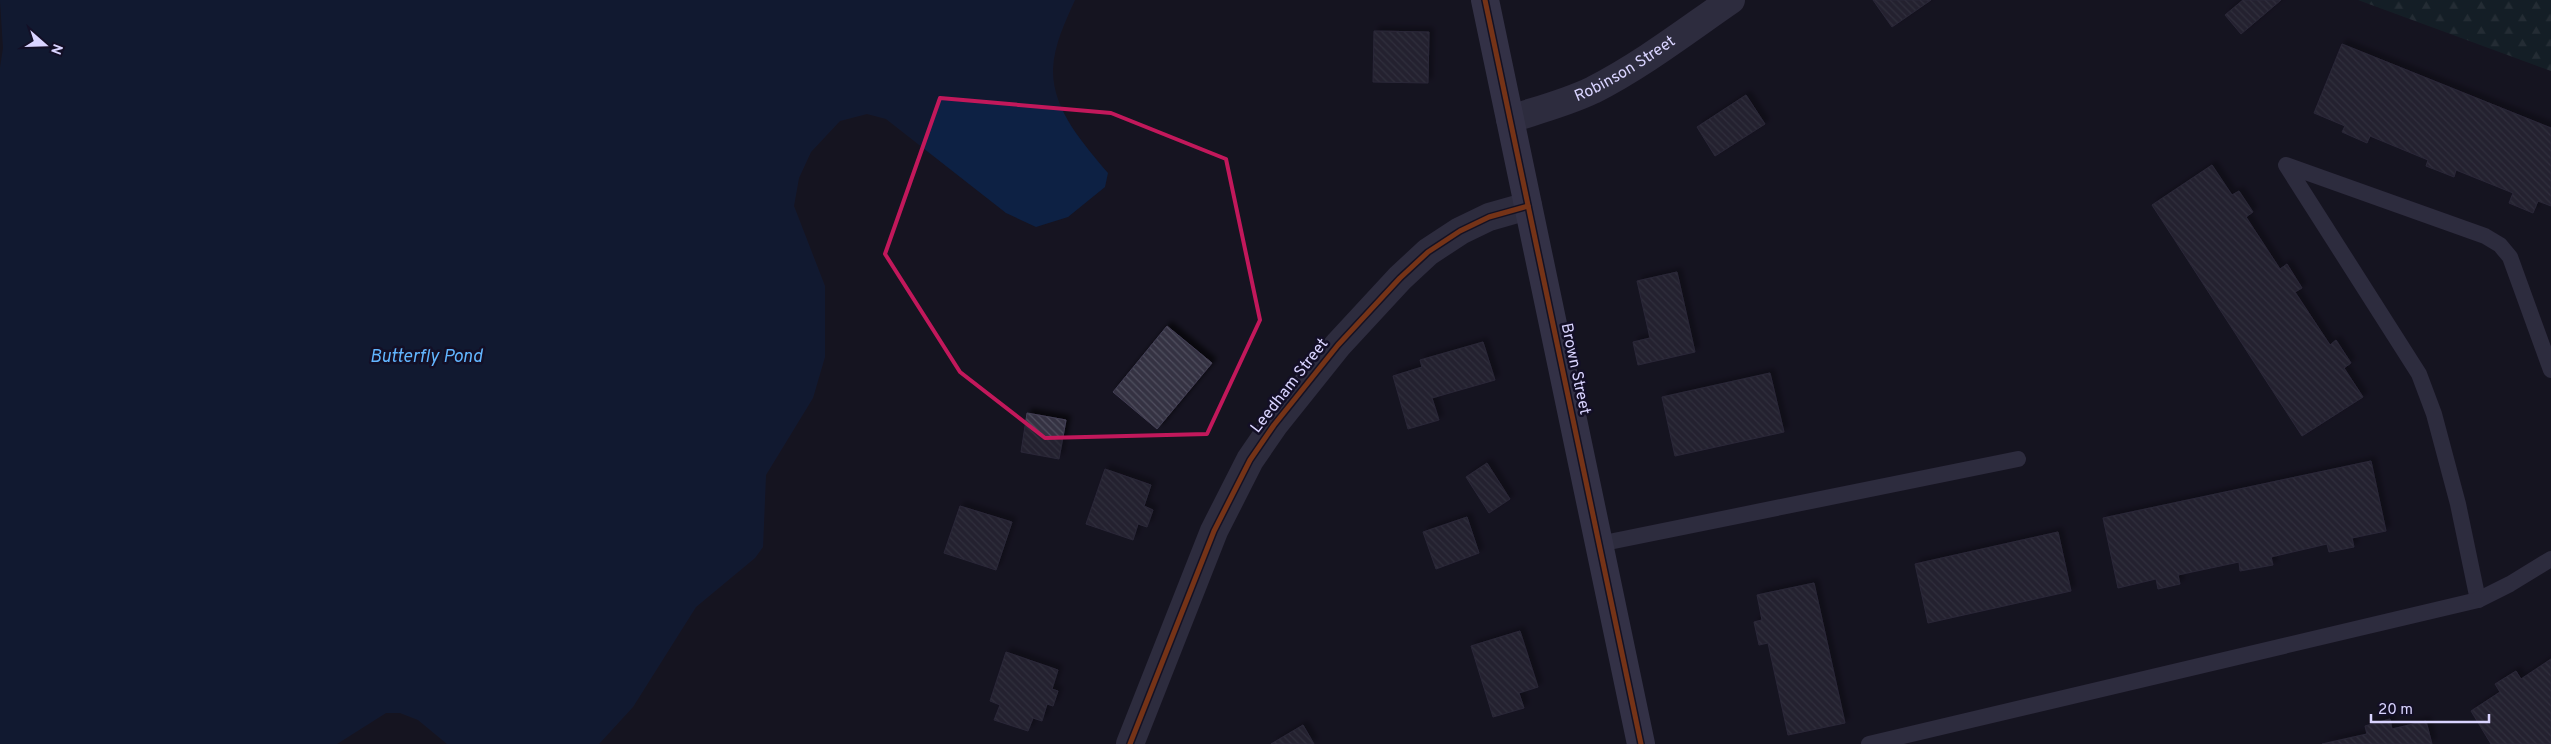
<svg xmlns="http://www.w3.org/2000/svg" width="2551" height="744" viewBox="0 0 2551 744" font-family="Overpass,sans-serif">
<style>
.forest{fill:url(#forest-firs)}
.water{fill:#0d2144}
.building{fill:url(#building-back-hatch);stroke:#433f54;filter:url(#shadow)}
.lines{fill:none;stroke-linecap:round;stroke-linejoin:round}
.lane{stroke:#4a4962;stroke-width:16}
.street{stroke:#4a4962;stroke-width:28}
.secondary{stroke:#575674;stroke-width:28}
.cycleway-casing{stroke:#130f26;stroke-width:8}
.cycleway{stroke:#e8590c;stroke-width:5}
.marked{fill:none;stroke:#c2185b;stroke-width:4;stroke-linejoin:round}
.labels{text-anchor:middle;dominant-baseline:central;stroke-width:5;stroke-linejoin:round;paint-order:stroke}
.street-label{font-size:16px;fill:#d9d4ff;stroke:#130f26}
.water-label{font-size:18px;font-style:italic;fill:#62b6ff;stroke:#130f26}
</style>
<defs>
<pattern id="forest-firs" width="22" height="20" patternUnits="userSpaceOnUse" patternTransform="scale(1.25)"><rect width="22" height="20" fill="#132c2d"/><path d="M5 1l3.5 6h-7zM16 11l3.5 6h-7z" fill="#354a4c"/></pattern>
<pattern id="building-back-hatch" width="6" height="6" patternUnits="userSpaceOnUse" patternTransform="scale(1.25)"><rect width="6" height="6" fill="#343243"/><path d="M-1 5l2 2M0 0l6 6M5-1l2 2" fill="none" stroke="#514f5f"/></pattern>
<filter id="shadow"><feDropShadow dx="4.5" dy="-4.5" stdDeviation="2.5" flood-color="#0009"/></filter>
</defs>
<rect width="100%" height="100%" fill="#161421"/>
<path class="forest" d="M2358,0H2551V71Z"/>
<path class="water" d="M0,0H1075C1065,22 1054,45 1053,69C1052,110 1084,144 1108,173L1105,187L1068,217L1036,227L1006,213L886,119L867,114L840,121L811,152L799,178L794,206L825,286V357L813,398L766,475L763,547L755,558L696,607L633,707L599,744H447L418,720L400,713H386L337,744H0V68L3,48Z"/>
<g class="building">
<path d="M1873,0H1931L1892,27Z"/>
<path d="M2243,0H2281L2241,34L2225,15Z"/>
<path d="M1374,31L1429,32L1428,83L1373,82Z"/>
<path d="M2342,44L2551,128V206L2538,201L2533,213L2509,203L2513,193L2456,170L2454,177L2426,166L2428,160L2370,136L2367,143L2342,132L2345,126L2314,113Z"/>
<path d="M1746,95L1765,124L1715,156L1697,127Z"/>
<path d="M2212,165L2232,195L2239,191L2253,212L2246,217L2280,269L2287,264L2302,288L2295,292L2330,345L2336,340L2351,363L2344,368L2363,397L2302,436L2152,205Z"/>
<path d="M1677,272L1695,352L1638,365L1633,342L1650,338L1637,281Z"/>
<path d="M1167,326L1212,363L1157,429L1113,392Z"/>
<path d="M1483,342L1495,380L1432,398L1439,420L1408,429L1393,376L1422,367L1420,360Z"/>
<path d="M1770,373L1784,432L1675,456L1662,397Z"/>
<path d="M1027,413L1066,420L1059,459L1021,452Z"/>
<path d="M2371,461L2386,531L2352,538L2354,547L2329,552L2327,544L2271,557L2273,565L2240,571L2239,562L2178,575L2180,584L2158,589L2156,579L2118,588L2103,518Z"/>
<path d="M1487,463L1510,499L1489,513L1466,477Z"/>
<path d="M1105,469L1151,485L1144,506L1153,510L1147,527L1138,524L1133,540L1086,524Z"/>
<path d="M960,506L1012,522L996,570L944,553Z"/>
<path d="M1467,517L1479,553L1436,569L1423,532Z"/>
<path d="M2058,532L2071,591L1928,623L1915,564Z"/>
<path d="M1814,583L1845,723L1788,735L1768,643L1759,645L1754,622L1762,620L1757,595Z"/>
<path d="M1520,631L1538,687L1519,693L1524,708L1493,717L1471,646Z"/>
<path d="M1006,652L1058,670L1052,689L1058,691L1053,706L1047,704L1042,721L1033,718L1028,731L994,720L1000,705L990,701Z"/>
<path d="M2551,659V744H2491L2471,711L2500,692L2495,684L2516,671L2521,679Z"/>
<path d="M2390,719L2392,729L2426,721L2432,744H2322L2367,734L2365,726Z"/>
<path d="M1303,725L1314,744H1271Z"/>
</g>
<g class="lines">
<g class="lane">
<path d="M1599,544L2018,459"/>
<path d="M2478,600L2458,504L2434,414L2419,374L2286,165L2485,236L2500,245L2510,257L2551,370"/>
<path d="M1869,744L2478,600L2510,584L2551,559"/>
</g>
<g class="street">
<path id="s1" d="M1510,119C1538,110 1566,103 1593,90C1642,65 1686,31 1731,0"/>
<path d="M1130,744L1214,531L1250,460L1274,425L1338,345L1400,278L1428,252L1460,231L1489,217L1528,206"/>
</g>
<path class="secondary" d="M1485,0L1641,744"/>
<defs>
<g id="cycleway">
<path d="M1485,0L1641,744"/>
<path d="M1130,744L1214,531L1250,460L1274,425L1338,345L1400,278L1428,252L1460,231L1489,217L1528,206"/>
</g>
</defs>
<use href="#cycleway" class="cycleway-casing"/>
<use href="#cycleway" class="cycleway"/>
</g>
<path d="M0 0H2551V744H0ZM940,98L1111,113L1226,159L1260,320L1207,434L1045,438L960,372L885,254Z" fill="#161421" fill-opacity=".55" fill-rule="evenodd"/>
<path class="marked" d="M940,98L1111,113L1226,159L1260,320L1207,434L1045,438L960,372L885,254Z"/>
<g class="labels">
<g class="street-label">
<text stroke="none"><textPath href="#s1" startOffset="126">Robinson Street</textPath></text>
<text transform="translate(1575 369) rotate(78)">Brown Street</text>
<text transform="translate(1290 386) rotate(-52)">Leedham Street</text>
</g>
<g class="water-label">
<text x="426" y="357">Butterfly Pond</text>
</g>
</g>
<g transform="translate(45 45) rotate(110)" stroke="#130f26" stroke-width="4" paint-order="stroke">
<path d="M0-4L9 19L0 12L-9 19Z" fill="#d9d4ff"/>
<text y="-8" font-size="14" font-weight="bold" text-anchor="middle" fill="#d9d4ff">N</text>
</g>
<path d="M2371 714v8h118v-8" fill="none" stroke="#d9d4ff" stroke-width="2.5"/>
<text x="2378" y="714" font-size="15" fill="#d9d4ff" stroke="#130f26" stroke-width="4" paint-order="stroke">20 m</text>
</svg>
